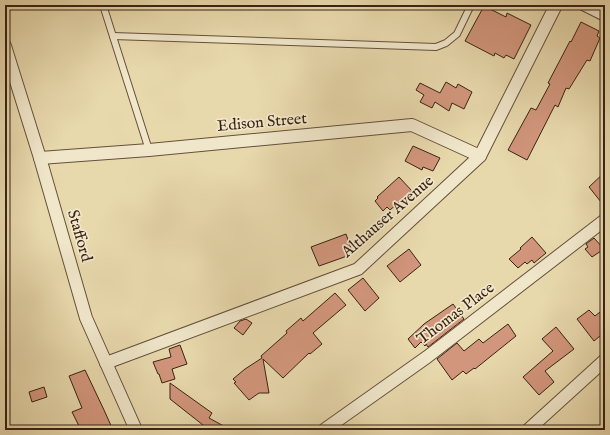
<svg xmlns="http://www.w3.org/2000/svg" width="610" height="435" viewBox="0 0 610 435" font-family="'IM FELL English',serif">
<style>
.building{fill:#d2967c;stroke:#392213}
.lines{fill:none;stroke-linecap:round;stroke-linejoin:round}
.service-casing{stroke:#65503a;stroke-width:8}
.minor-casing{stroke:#65503a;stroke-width:14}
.service{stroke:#f0e6ca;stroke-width:6}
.minor{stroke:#f0e6ca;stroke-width:12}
.labels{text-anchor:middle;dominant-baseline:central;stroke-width:3.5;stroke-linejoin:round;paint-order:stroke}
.street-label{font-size:16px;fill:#392213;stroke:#f0e6ca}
</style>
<rect width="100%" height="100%" fill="#e8d9ad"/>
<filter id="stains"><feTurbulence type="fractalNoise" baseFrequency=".005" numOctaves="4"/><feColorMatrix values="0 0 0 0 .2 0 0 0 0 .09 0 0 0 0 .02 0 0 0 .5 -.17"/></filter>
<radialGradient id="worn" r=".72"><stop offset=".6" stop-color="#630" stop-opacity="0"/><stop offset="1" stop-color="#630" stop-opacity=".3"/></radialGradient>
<g class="building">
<path d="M484,6L506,17L507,13L531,25L514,59L506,55L504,58L495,53L494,56L465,41Z"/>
<path d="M581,22L599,31L597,36L600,38L590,61L587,60L569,89L566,88L558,107L555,105L527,160L508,150L531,108L536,110L550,84L548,83L570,41L571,42Z"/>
<path d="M446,82L456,88L458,84L472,92L464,109L452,103L449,111L435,102L432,108L420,102L424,95L416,90L420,83L440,93Z"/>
<path d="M413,146L440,158L433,171L423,167L422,170L405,161Z"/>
<path d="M605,172V207L589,187Z"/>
<path d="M399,177L412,191L390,210L387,207L383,211L375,201L378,198L377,197Z"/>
<path d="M346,234L353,254L319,266L311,247Z"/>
<path d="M532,237L546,253L534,263L532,260L527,264L525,262L518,268L509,259L521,249L520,248Z"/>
<path d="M594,238L604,249L592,257L585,249L588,247L586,244Z"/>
<path d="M409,249L421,265L400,282L387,266Z"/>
<path d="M363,278L379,298L365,311L348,290Z"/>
<path d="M335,293L346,305L313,333L322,344L310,354L309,353L283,378L263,359L269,393H259L249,400L234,383L236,382L233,379L245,369L262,358L261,356L287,333L286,331L301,318L303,321Z"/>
<path d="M453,304L464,319L428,347L426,344L425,346L421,342L415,348L408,339L424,324Z"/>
<path d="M605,308V332L594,341L577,319L589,310L595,316Z"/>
<path d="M246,319L252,323L243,335L234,328L240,321Z"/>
<path d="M508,324L516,336L475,369L474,368L466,374L463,371L452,380L437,359L457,343L464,351L479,339L483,343Z"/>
<path d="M556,327L574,349L545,371L554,382L539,395L523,377L553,351L542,339Z"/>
<path d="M180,345L187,364L172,369L175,379L162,383L159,374H158L153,362L171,357L169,349Z"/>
<path d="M85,370L104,410L113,430H81L72,412L82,408L69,376Z"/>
<path d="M170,383L212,413L209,418L231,430H200L203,425L170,399Z"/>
<path d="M44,387L47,397L32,402L29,392Z"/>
</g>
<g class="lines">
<defs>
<g id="service">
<path d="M103,5L149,150"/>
<path d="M113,36L436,47L446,43L457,34L471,5"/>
</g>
<g id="minor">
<path d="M585,5L605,15"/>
<path d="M5,46L40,158L86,318L136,430"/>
<path d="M40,158L149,150L412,125L480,156"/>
<path d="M106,363L358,269L480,156L556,5"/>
<path d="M324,430L427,357L605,220"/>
<path d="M528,430L605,360"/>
</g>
</defs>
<use href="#service" class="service-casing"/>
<use href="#minor" class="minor-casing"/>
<use href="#service" class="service"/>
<use href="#minor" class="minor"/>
</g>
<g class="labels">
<g class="street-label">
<text transform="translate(262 123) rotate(-5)">Edison Street</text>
<text transform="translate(388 217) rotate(-41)">Althauser Avenue</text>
<text transform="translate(79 236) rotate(74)">Stafford</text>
<text transform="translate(456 314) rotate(-37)">Thomas Place</text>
</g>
</g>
<rect width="610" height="435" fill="none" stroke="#e8d9ad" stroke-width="20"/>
<rect x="6" y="6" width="598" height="423" fill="none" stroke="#392213" stroke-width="2"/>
<rect x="10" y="10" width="590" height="415" fill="none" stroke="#392213"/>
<rect width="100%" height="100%" filter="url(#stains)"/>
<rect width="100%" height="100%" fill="url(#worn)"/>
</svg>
